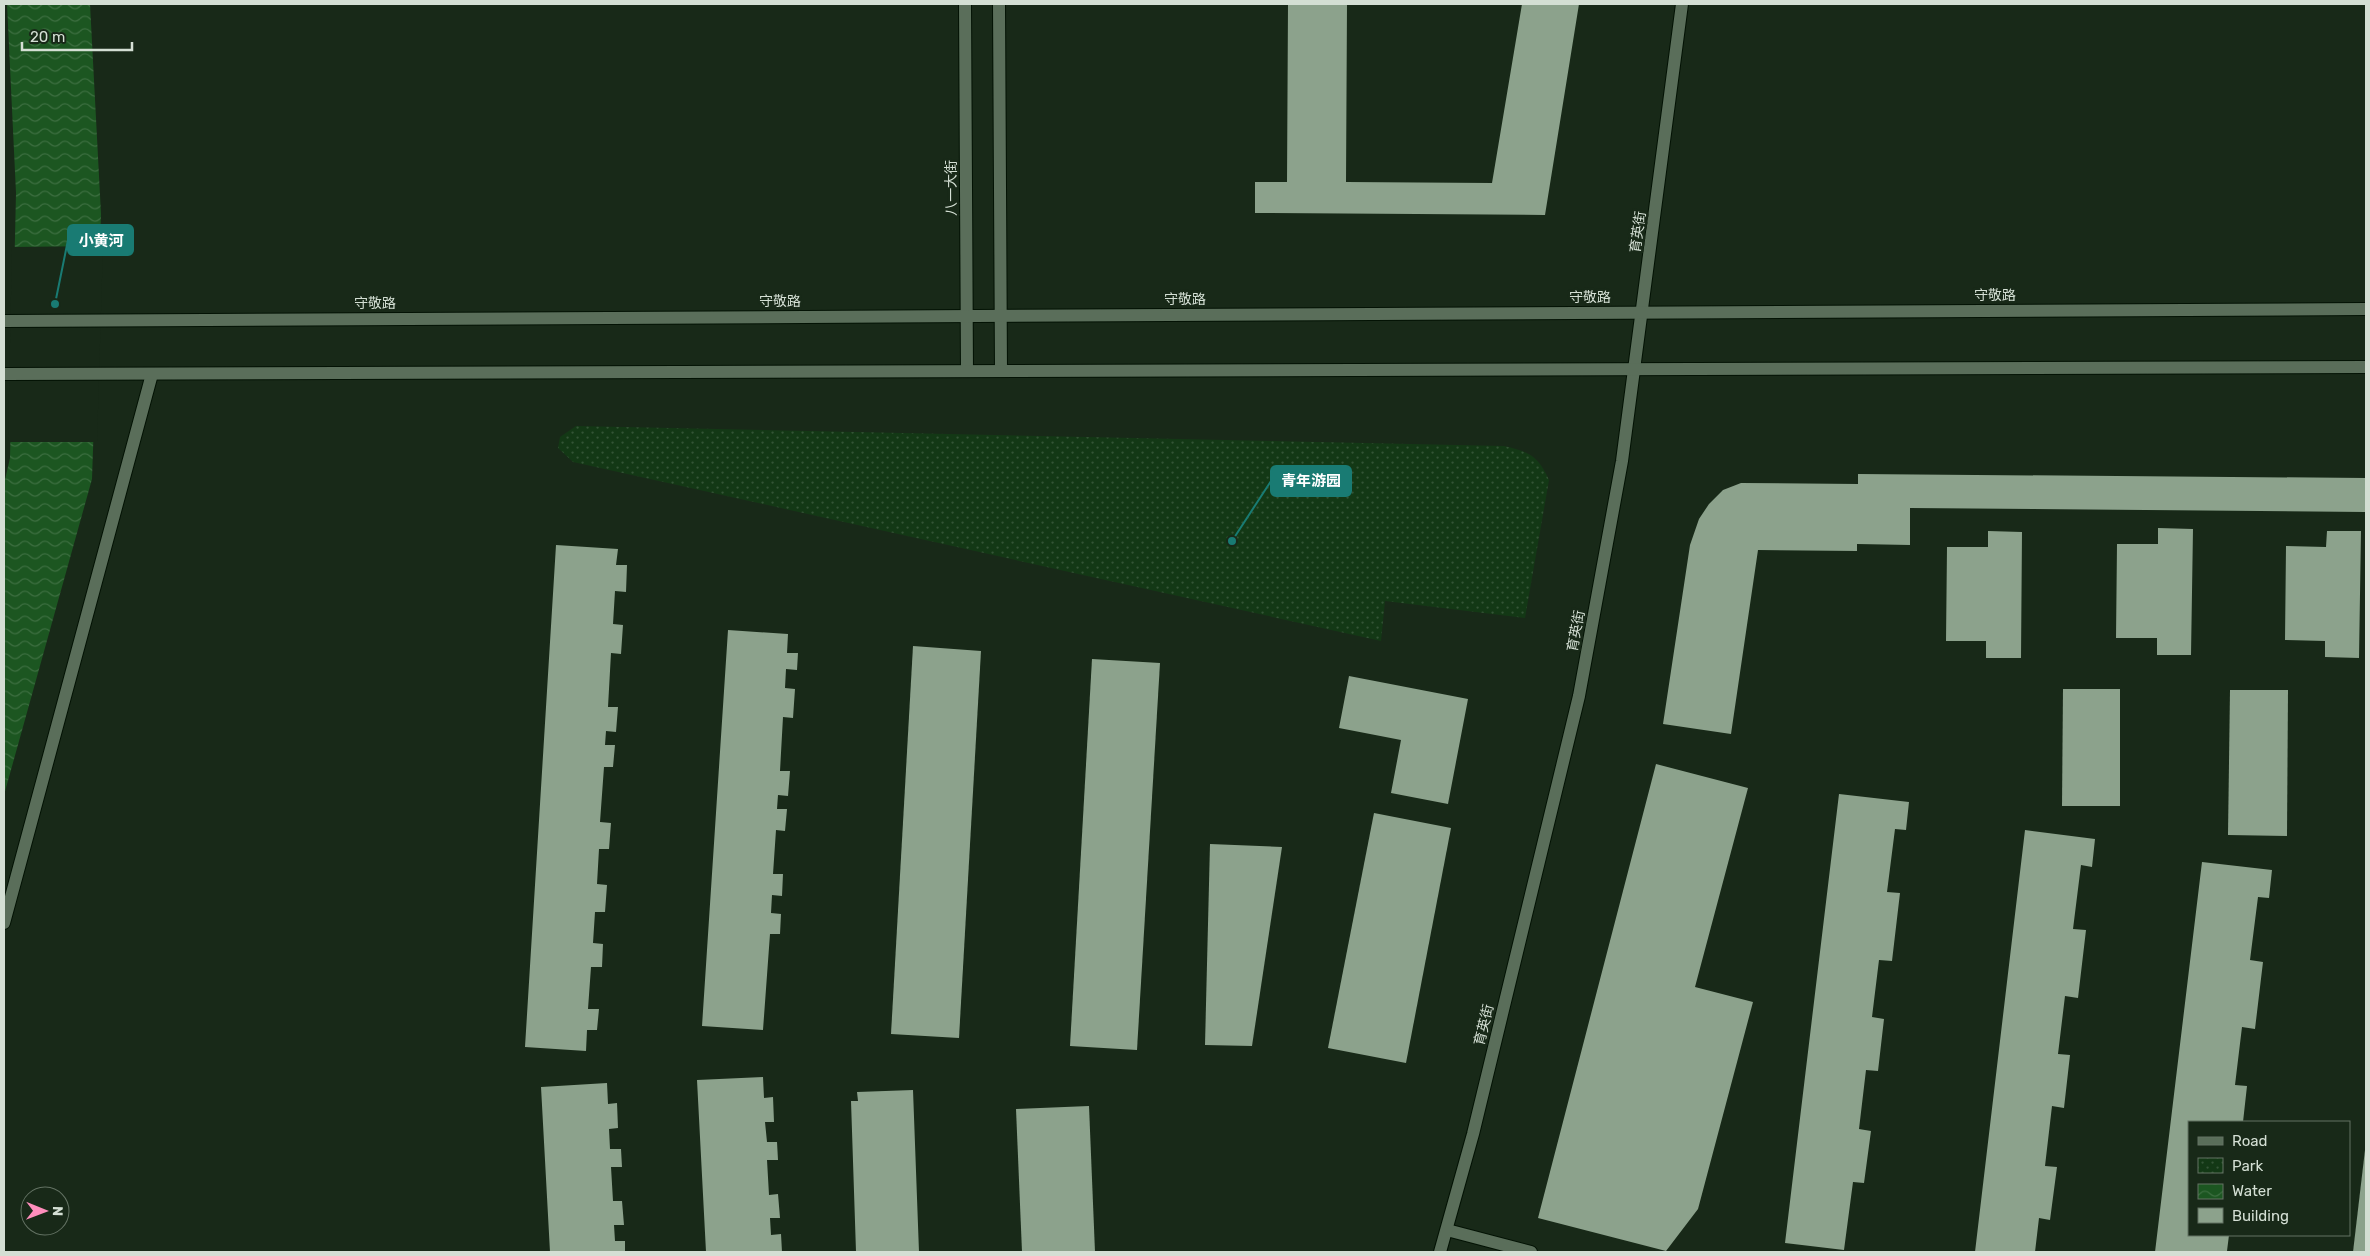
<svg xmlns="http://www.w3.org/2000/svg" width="2370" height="1256" viewBox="0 0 2370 1256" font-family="Rubik,'Noto Sans SC',sans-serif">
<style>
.park{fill:url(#park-dots)}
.water{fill:url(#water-waves)}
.pier{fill:#182918}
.building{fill:#8ca28c}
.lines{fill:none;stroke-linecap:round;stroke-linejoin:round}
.service-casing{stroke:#031204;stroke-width:14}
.minor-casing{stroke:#031204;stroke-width:14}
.tertiary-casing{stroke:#031204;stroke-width:14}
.secondary-casing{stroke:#031204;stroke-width:14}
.service{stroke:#5a6e5a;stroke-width:12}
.minor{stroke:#5a6e5a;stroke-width:12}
.tertiary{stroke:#5a6e5a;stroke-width:12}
.secondary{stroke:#5a6e5a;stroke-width:12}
.labels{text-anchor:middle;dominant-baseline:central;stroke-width:5;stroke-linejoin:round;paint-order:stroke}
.street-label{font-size:14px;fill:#d4dfd4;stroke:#182918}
.leader{fill:none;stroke:#197b73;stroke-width:2}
.callout-dot{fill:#197b73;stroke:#182918;stroke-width:2}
.callout{fill:#197b73;stroke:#197b73;stroke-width:2}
.callout-label{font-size:15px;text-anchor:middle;font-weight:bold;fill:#fff}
</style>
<defs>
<pattern id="park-dots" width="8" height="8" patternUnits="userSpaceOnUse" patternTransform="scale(1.25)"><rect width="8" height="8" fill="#133815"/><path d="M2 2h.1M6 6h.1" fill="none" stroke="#345436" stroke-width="1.8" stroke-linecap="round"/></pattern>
<pattern id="water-waves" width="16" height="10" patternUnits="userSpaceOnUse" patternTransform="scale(1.25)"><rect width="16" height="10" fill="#1c5621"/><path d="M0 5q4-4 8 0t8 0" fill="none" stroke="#3c6e40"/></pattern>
</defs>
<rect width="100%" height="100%" fill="#182918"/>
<path class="park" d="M576,426L1504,446C1530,452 1538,456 1549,480L1525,618L1385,601L1381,641L573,462L558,448L560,437Z"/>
<path class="water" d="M7,4H90L101,214L92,479L4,795V484L10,458L16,193Z"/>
<path class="pier" d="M103,246L97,442H8L12,247Z"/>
<g class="building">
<path d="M1288,4H1347L1346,182L1492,183L1522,4H1579L1545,215L1255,213V182H1287Z"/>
<path d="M1858,474L2366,478V512L1910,508V545L1857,544V551L1758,550L1731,734L1663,724L1690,545L1699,519L1709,504L1723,490L1741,483L1858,484Z"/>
<path d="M2158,528L2193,529L2191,655H2157V638H2116L2117,544H2158Z"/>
<path d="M1988,531L2022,532L2021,658H1986V641H1946L1947,547H1988Z"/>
<path d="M2327,531H2361L2359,658L2325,657V641L2285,640L2286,546L2326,547Z"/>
<path d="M556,545L618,549L616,565H627L626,592L615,591L613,624L623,625L621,654L611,653L608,707H618L616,732L606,731L605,745H615L613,767H604L600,822L611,823L609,849H599L597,884L607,885L605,912H595L593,943L603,944L602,967H591L588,1009H599L597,1030H587L586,1051L525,1047Z"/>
<path d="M728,630L788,634L787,653H798L797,670L786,669L785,688L795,689L793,718L783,717L780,771H790L788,796L778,795L777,809H787L785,831L776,830L773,874H783L782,896L772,895L771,913L781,914L780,934H770L763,1030L702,1026Z"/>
<path d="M913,646L981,651L959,1038L891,1034Z"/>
<path d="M1092,659L1160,663L1137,1050L1070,1046Z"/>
<path d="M1349,676L1468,699L1448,804L1391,793L1401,740L1339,728Z"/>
<path d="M2063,689H2120V806H2062Z"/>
<path d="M2230,690H2288L2287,836L2228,835Z"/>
<path d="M1656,764L1748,788L1695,987L1753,1002L1698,1209L1666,1251L1538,1218Z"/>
<path d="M1839,794L1909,802L1906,830L1895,829L1887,892L1900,893L1892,961L1879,960L1872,1017L1884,1019L1878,1071L1866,1070L1859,1129L1871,1131L1864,1183L1853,1182L1844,1250L1785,1243Z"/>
<path d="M1374,813L1451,828L1406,1063L1328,1048Z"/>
<path d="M2025,830L2095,839L2092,867L2081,865L2073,929L2086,930L2078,998L2065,996L2058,1054L2070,1055L2064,1108L2052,1106L2045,1166L2057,1167L2050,1220L2039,1218L2035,1252H1975Z"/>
<path d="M1210,844L1282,847L1252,1046L1205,1045Z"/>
<path d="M2202,862L2272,870L2269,898L2258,897L2250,960L2263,962L2255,1029L2242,1027L2235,1085L2247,1086L2243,1122H2189V1235H2229L2227,1251L2155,1252Z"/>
<path d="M763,1077L764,1098L773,1097L774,1122H765L767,1142H777L778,1160H767L769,1195L778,1194L780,1218H770L771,1235L781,1234L782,1252H706L697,1080Z"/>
<path d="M607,1083L608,1104L617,1103L618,1128L609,1129L610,1149H621L622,1167H611L613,1201H622L624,1225H614L615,1241H625V1252H550L541,1087Z"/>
<path d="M913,1090L919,1252H856L851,1101H858L857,1092Z"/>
<path d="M1089,1106L1095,1252H1022L1016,1109Z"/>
<path d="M2365,1150L2366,1252H2353Z"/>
</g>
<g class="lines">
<defs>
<path id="service" d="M1447,1230L1531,1252"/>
<g id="minor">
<path d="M4,923L152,374"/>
<path d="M1440,1252L1473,1134L1579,696L1622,461L1682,4"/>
</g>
<g id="tertiary">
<path d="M965,4L967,371"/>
<path d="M999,4L1001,371"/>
</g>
<g id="secondary">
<path d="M4,321L2366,309"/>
<path d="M4,374L2366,367"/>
</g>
</defs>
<use href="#service" class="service-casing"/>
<use href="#minor" class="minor-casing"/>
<use href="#tertiary" class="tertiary-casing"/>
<use href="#secondary" class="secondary-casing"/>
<use href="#service" class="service"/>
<use href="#minor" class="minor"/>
<use href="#tertiary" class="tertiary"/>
<use href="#secondary" class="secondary"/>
</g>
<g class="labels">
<g class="street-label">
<text transform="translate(951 188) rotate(-90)">八一大街</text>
<text transform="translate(1638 232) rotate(-82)">育英街</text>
<text x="1995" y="295">守敬路</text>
<text x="1590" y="297">守敬路</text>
<text x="1185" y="299">守敬路</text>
<text x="780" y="301">守敬路</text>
<text x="375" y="303">守敬路</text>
<text transform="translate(1576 631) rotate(-79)">育英街</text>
<text transform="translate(1484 1025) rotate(-76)">育英街</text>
</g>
</g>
<path class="leader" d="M55 304L68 240M1232 541L1271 481"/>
<g class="callout-dot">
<circle cx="55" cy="304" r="5"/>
<circle cx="1232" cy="541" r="5"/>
</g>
<g class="callout">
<rect x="68" y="225" width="65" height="30" rx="5"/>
<rect x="1271" y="466" width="80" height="30" rx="5"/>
</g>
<g class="callout-label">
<text x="101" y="246">小黄河</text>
<text x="1311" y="486">青年游园</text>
</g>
<rect width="2370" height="1256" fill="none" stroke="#d4dfd4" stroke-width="10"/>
<rect x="2188" y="1121" width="162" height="115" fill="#182918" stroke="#637263"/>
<rect x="2198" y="1137" width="25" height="8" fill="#5a6e5a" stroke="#637263"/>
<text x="2232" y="1146" font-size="15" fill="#d4dfd4">Road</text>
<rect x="2198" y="1158" width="25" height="15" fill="url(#park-dots)" stroke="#637263"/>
<text x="2232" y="1171" font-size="15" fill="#d4dfd4">Park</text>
<rect x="2198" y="1184" width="25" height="15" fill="url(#water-waves)" stroke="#637263"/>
<text x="2232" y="1196" font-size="15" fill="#d4dfd4">Water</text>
<rect x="2198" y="1208" width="25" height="15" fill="#8ca28c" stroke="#637263"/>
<text x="2232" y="1221" font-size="15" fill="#d4dfd4">Building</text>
<g transform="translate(45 1211) rotate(91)"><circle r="24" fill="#182918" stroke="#637263"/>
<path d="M0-4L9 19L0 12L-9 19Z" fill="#fe8ebc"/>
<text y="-8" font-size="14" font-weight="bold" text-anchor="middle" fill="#d4dfd4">N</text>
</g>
<path d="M22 42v8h110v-8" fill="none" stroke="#d4dfd4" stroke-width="2.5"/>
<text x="30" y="42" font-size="15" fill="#d4dfd4" stroke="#182918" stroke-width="4" paint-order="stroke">20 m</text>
</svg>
